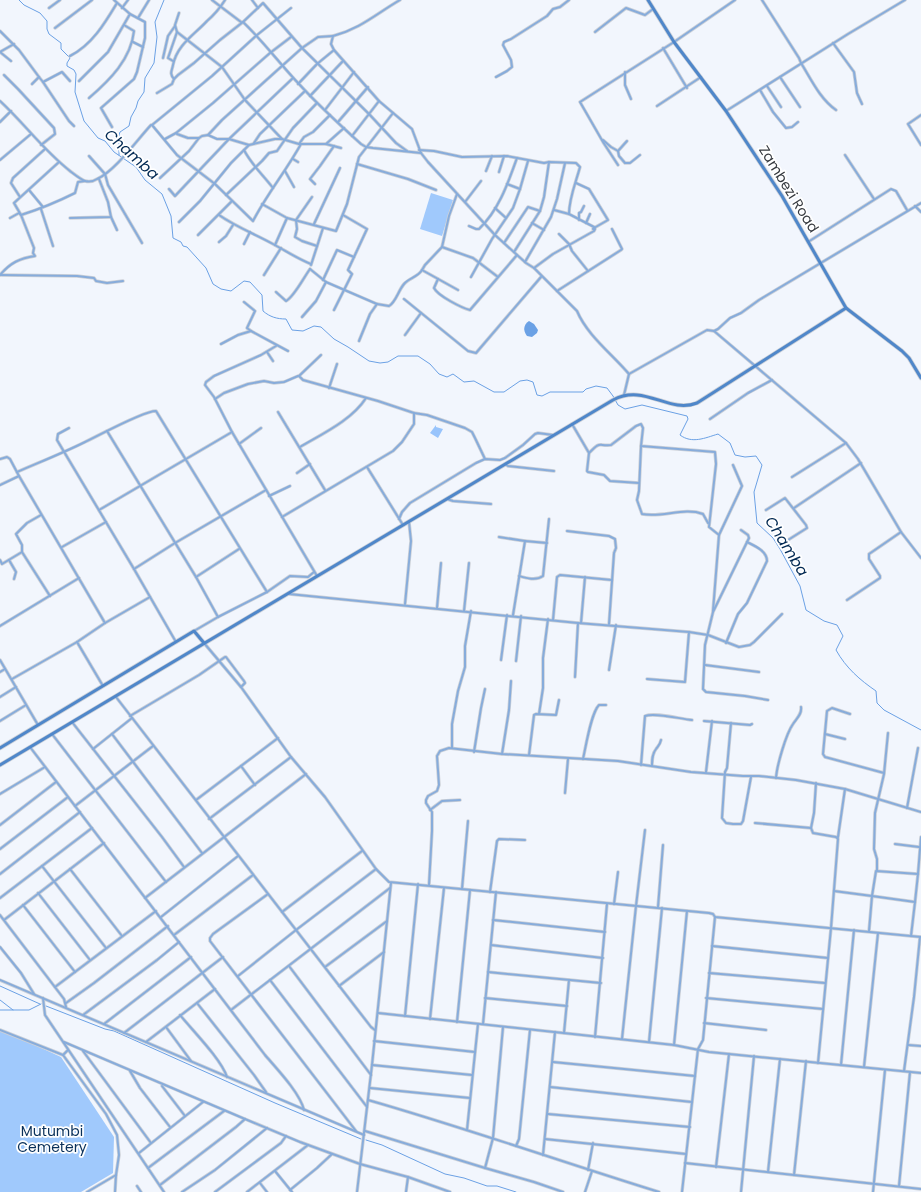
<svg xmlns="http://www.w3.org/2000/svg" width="921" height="1192" viewBox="0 0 921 1192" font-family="Poppins,sans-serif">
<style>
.green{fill:#a0c9fc}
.forest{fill:#98c4fc}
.water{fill:#6ba1e5}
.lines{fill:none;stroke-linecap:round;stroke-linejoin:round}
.stream{stroke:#6ba1e5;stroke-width:1}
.street-casing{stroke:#ccd0d7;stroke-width:3.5}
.secondary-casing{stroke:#ccd0d7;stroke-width:4.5}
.street{stroke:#87acdb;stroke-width:2}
.secondary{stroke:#4f87ca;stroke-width:3}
.labels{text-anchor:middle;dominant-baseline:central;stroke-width:3.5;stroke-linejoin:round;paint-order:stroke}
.street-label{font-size:14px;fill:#34383e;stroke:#fff}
.park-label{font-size:14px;fill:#09305a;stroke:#fff}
.water-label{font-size:15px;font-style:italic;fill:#022953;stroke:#fff}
</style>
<rect width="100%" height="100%" fill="#f2f6fd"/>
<g class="green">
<path d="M431,193L453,200L442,236L420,229Z"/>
<path d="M0,1029L61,1057L114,1137L113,1173L81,1192H0Z"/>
</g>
<path class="forest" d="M436,425V427L443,429L438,438L430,433Z"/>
<path class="water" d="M529,321L534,324L538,330L537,333L532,337L527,336C523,331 523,325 529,321Z"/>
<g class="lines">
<g class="stream">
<path d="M19,0L24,5L40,13L47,21V29L49,34L61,43V49L70,58L67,63V66L74,70L76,74L75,92L84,121L98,138L105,141L114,152L136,167L145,180L162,194L171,216L173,238L181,242L183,246L187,247L206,268L213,284L221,289L231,291L244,281L250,282L262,295L263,311C270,317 277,319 286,319L292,330L303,331L314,326L321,327L334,339L348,347L369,361L380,363L388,362L398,356H418L430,364L439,374L447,377L453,374L464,382L474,381L494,392H504L520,381L527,380L533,382L537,395L542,396L550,392H583L586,389L596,386L607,388L613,396L618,405L625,409L642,405L687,416L688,419L680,435C692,444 705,438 718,434L730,443L735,455L745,457L756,456L762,465L754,492L757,523L773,538L780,549L800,586L806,610L824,621L837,625L843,636L836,650C846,668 860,680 876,691L877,703L884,710L921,730"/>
<path d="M119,155V135L120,132L129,126L131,117L136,108L138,101L144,92L145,78L154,63L157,37L155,22L164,0"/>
<path d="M0,986L40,1004"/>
<path d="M0,1000L13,1010H29L41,1004"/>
<path d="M46,1006L105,1029L114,1031L275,1103L361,1139"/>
<path d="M0,1010H13"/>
<path d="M366,1140L382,1145L445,1174L464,1178L487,1186H497L516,1192"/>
</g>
<defs>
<g id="street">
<path d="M212,0L241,22"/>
<path d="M252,0L258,8"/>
<path d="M400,0C376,14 360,29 333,36L331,44L334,50L379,101L412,129L421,153L428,162L495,235L526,263L534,268L577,311C587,335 612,354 629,374"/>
<path d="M762,0L799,58L801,63C811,79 820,99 836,110"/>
<path d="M49,8L60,0"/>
<path d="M122,8L128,0"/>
<path d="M291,8L257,35L212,76L152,125L177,155L215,184L253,221C267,194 286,171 301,144"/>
<path d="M179,13L175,25L177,32L222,67L245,100L282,139"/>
<path d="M138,18L149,0"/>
<path d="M243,22C263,41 280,64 299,84C318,105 340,125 361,144L366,147L373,148L421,153"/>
<path d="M55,28L92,0"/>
<path d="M0,31L19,50L39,77"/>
<path d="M595,32L626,8L645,15L653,9"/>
<path d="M133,42L143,47"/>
<path d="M833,43L854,72L857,93L862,104"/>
<path d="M663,48L687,88"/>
<path d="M0,52L14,44"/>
<path d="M0,52L11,61"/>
<path d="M70,56C92,45 105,23 117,3"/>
<path d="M163,58L168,36L175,26"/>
<path d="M173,61L168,58L177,32"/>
<path d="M625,72V85L631,99"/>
<path d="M4,75L18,89L54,128L55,134L41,145"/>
<path d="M496,77L507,71L512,67L511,60L503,45L504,42L511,39L547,16L553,9L560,7L569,0"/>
<path d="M780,77L800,107"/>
<path d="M174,79C169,73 172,71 173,65C177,45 194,35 207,21C214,15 220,8 225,0"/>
<path d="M79,81L108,52L130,14"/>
<path d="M43,82L69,121L74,126"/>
<path d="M32,84L39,77L43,82L62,72L70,81"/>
<path d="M298,84L317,64L334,50"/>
<path d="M767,86L781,107"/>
<path d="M760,90L773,112L786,128L792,127L798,122"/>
<path d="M157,93L172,84L174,79L178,75L194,63L220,40L243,22L263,3L302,48L369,114L396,143L407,151"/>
<path d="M310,96L343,61"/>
<path d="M89,98C110,80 131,59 134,31L124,25"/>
<path d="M0,101C24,123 43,150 70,171C74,174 80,179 85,181C89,182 94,181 97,179C115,171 137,140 151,125"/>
<path d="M657,106L701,77"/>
<path d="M325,110L354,72"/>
<path d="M726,111L848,34L905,0"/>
<path d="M921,115L908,124L921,145"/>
<path d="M0,122L11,111"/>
<path d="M338,122L368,87"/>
<path d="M112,127L101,108L134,79L137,72L145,38V22L130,14L114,0"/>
<path d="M177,134L188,138H199L202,136L208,135L217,139H229L249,145"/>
<path d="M208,135L222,120L302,48L318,37L333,36"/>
<path d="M352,136L379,101"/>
<path d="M165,139L176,133L213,103L270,53L291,37"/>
<path d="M603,140L611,147L618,151L619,156L625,163H630L640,155"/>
<path d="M254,143L260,134L305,91"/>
<path d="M299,144L304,137L313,132L330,115"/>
<path d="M326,144L341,148"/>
<path d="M244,150C251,164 263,175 273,188"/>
<path d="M419,150L434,151L462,157L507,156L544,163L549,162L576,163L580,167C576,182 569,198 569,214"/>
<path d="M618,151L627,141"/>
<path d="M845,155L874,199"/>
<path d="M89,156L105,174L108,185L142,243"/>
<path d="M293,159L298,162"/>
<path d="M0,160L31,134"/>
<path d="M357,164L408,179L436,190"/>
<path d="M618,165L603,142L580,102L674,42L735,0"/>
<path d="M285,171L294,187"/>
<path d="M486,171L492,156"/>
<path d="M499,172L504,156"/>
<path d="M160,178L189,151L199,138"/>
<path d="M576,183L589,189L608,220L594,228"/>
<path d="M315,184L310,179L320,166L334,146"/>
<path d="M507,184L520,189"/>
<path d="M169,189L175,196L229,139L293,78"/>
<path d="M29,190L43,207"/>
<path d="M226,195L262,161L269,153L277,151L293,128L317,103"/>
<path d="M20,197L11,183L13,178L45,149"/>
<path d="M312,197L296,220L297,229L295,237L302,241L317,246"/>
<path d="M465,202L481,181"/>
<path d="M262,204L287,218L336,231L347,204L359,157L393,113"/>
<path d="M915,206L921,212"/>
<path d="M495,208L506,218"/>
<path d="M41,209L53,246"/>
<path d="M219,215C236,227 255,234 273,244C286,251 298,259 311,264"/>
<path d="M111,217L117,230"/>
<path d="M10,218L19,213L21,215C40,209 57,202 75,193L78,182L85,181"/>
<path d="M70,218L111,217L108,202L99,179"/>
<path d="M579,220V213L581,212L584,206"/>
<path d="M179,222L200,201L231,163L249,145L275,139H282L299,144H326L344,128"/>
<path d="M532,223L544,230"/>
<path d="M586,223L590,214"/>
<path d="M314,224L340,168"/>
<path d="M469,226L476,229H479C499,210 508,183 517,158"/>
<path d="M559,234L569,244L572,251L588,271"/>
<path d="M198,235L232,201"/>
<path d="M219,242L226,236L233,225"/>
<path d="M808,242L891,189L896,191L907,210"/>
<path d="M504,243L528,207L540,211"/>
<path d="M244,244L250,232"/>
<path d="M275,245L287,218"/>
<path d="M442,247L473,258L498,277"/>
<path d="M514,252L540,211L544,197L549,162"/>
<path d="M525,262L551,217L557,199L565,163"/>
<path d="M311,265L323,228"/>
<path d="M534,268L553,254L594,231L595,229H593L594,227L569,214L554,210"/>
<path d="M310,269L326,282L377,304L389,306C396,302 398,291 404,284C409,278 418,277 422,270L458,290"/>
<path d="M422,270L425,265L442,247L449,216L457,194"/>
<path d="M0,275C10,263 20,258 35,256L33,253L34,248L21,215L14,203L59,162"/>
<path d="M0,275L77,276L94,278L96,281L107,283L123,281"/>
<path d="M264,275L281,248"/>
<path d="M471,277L492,239L513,208L520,189L528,161"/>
<path d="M438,279L434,288C438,296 462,308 470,310L517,255"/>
<path d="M323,280L337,250L354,257"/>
<path d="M557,291L621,250L622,249L612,229"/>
<path d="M276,292L286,301C294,297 304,277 310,269"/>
<path d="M404,299L468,351L476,353L541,277"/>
<path d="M244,302L255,311L247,328L251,331"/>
<path d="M334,310L352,274L348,270L367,229L343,215"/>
<path d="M302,317L316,301L326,282"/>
<path d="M714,331L846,443L858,459L901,532L921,558"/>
<path d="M405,335L421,313"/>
<path d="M359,341L370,314L377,304"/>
<path d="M221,344L238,335L251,331L288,351"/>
<path d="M276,346L261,355L214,376L206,382L205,385L214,397L232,432L317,576"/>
<path d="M267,352L273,361"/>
<path d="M321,355L299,376L303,380L378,401L414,413L427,415L465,428L472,432L475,438L485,459"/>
<path d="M629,374L707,330L714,331L718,329L730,318L741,313L759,300L921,203"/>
<path d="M329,388L337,364"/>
<path d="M624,395L629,374"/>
<path d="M215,399L224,393L248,384L264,381L274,383L284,382L298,376"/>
<path d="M278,412L325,490"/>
<path d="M710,419L748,393L772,380"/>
<path d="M572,424L589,453C601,441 597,446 611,445L636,426L641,424L643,428L641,446L715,452L716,464L709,527L719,535"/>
<path d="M69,428L58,434L57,440L134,569L176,642"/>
<path d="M107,431L196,577L218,617"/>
<path d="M239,444L261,428"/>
<path d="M641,446L639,491L637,500L642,514C662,518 684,507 703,514L708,523"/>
<path d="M300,447C322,434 352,420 366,398"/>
<path d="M589,453L587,471L588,472L604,475L610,481L639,483"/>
<path d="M0,459L7,457L10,459L19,476L105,623"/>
<path d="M505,464L508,466L554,471"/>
<path d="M367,467L403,525"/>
<path d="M17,472C40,462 63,453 85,442C100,435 143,411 156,411L267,592"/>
<path d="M297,473L310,464"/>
<path d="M792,477L846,443"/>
<path d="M0,485L19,476"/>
<path d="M269,496L290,486"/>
<path d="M447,499L453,501L491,504"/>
<path d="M794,508L861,463"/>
<path d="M99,510L232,432"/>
<path d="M766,510L785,498L806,525L807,528L788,540"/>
<path d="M41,515L27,523L16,534L22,545V552L50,596"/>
<path d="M282,517L393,451L402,442L414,424V413"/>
<path d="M399,519L402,512L410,503L476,463L485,459L500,460L505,458L523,445L535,434L538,433L553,435"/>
<path d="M741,530L748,535L749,538L713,612L705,645L703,689L706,692L745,696L768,700"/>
<path d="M567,531L609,536L615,539L616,548L614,553L609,624"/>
<path d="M499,537L525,541"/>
<path d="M62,547L106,522"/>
<path d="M0,560L2,564L22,552"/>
<path d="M9,560L16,572L14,579"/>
<path d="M134,569L175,543L266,490"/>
<path d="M519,576C526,578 536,581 543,576L549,519"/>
<path d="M196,577L239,549"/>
<path d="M289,594L578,623L689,632L708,635L739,647L750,645L754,642L782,614"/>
<path d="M847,600L880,578V576L869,559V554L901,532"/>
<path d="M405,604L411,541L409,522"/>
<path d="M437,608L441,563"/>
<path d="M464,611L469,563"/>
<path d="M713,611L719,535L742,486L733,465"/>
<path d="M513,615L525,541L547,543"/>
<path d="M553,620L557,577L560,575L612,580"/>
<path d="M581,623L585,577"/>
<path d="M0,626L79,578"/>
<path d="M194,631L218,617L267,592L290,576L308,577L314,572"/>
<path d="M77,642L103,686"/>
<path d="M204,643L241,687L291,757L325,797L376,869L389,882L709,913L713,914L715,917L921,937"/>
<path d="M726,643L738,614L747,603L767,561C767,551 755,546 747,542"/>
<path d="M0,660L38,725"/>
<path d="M501,660L507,615"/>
<path d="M516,661L521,616"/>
<path d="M705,665L759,672"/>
<path d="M609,670L616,625"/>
<path d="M0,672L5,669"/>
<path d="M575,677L578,623"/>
<path d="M12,679L77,642L105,623L150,597"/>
<path d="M647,679L685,682L689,632"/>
<path d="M0,697L16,687"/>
<path d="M116,697L371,1027L375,1030"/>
<path d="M539,714L543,688V658L548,619"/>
<path d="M850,714L832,708L827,711L823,754L825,757L884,773"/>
<path d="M130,716L199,675L225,657H226L244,681L245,683L241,687"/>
<path d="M0,721L26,705"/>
<path d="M704,721L750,725L752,724"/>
<path d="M72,722L162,837L184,867"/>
<path d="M731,723L727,768L725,772L722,818L726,823L733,824H741L743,821L751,777"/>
<path d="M52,734L166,882"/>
<path d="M112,734L202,853"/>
<path d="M825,734L845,739"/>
<path d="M30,747L265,1055C277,1069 300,1093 304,1110"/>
<path d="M452,748V724L458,691L465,667V646L471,611"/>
<path d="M93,749L132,718"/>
<path d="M474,752L481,708L485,689"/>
<path d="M502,754L509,710L511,681"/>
<path d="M529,755L534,715L536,714L556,715L559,700"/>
<path d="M583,759C586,746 591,713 599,705H606"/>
<path d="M641,765L645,716C655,712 680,719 692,720"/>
<path d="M241,766L255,785"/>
<path d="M652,766C652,760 652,754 656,749C658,746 660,745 661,740"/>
<path d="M706,772L712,721"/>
<path d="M776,778C777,765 786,734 793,724C797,718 802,714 801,707"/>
<path d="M565,793L568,759"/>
<path d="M0,794L45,767"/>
<path d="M196,800L278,738"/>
<path d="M75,806L153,746"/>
<path d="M907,808L918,748"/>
<path d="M430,810L442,801L460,800"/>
<path d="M209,819L291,757"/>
<path d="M755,823L811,828L813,833L836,837L838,839L831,928L818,1063"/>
<path d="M0,825L56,782"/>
<path d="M811,828L814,813L816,783"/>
<path d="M838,837L845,789"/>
<path d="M895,844L919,847"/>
<path d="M0,849L68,797"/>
<path d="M42,866L106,948"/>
<path d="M70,869L122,936"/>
<path d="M877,871V859L874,849L875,813L884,774L888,733"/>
<path d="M0,874L80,812"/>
<path d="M429,885L432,831V812L426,803V800L428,796L437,791L439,785L437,756L440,751L449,748L502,754L618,761L691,772L743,776H759L796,780L845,789L921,812"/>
<path d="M462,889L468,821"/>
<path d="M834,891L872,896L876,871L918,874L921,837"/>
<path d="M490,892L497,841L499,839L525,840"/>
<path d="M38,893L90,960"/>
<path d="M268,894L213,934L210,938V941L356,1131"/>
<path d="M0,898L92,828"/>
<path d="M145,898L306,774"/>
<path d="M915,902L918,874"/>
<path d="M614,904L618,872"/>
<path d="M23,905L75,972"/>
<path d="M658,907L663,845"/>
<path d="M282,912L362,851"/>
<path d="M0,915L64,999L66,1007"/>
<path d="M161,917L238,856"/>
<path d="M4,920L104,843"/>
<path d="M493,920L605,932"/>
<path d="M869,931L872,896L915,902L911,936"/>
<path d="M174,935L253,875"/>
<path d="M491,945L603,958"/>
<path d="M712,946L828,958"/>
<path d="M0,947L21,973L34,994"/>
<path d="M289,966L371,1075"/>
<path d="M325,967L387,921"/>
<path d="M488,972L601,983"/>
<path d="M709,973L825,983"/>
<path d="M238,976L296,930L376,869"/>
<path d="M0,980L364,1135"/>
<path d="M270,980L367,1107"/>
<path d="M339,986L384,952"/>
<path d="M55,987L156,911"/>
<path d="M43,998L45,1015L164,1192"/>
<path d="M485,998L567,1006"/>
<path d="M706,998L823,1009"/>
<path d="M66,1003L94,983L168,926"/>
<path d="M197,1003L254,1075L266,1092"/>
<path d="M231,1010L390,888"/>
<path d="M378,1013L674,1045L709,1052L921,1073"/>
<path d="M83,1015L157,960L179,942"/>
<path d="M180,1015C193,1031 221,1059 227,1077"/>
<path d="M405,1016L418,884"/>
<path d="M430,1019L444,888"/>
<path d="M457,1022L470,890"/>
<path d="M704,1023L766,1030"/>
<path d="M104,1024L191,957"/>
<path d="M483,1024L496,892"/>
<path d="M166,1027L191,1061"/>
<path d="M0,1030L63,1055L106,1114L117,1135L119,1155L116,1175L115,1192"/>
<path d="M124,1033L223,957"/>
<path d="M564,1033L569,980"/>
<path d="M595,1037L607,904"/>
<path d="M622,1039L636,906L645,830"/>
<path d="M374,1041L475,1052"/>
<path d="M64,1042L245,1119L236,1127L160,1185"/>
<path d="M146,1042L215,989"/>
<path d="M649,1042L662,908"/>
<path d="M674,1045L687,911"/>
<path d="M908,1045L921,1046"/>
<path d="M83,1051L151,1143"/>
<path d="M63,1055L68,1050"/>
<path d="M553,1062L695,1076"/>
<path d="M372,1065L472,1075"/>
<path d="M841,1065L854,930"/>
<path d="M864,1067L878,933"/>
<path d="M130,1071L140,1088L170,1127"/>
<path d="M904,1071L914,997L920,937"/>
<path d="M162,1086L185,1116"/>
<path d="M550,1087L692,1102"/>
<path d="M370,1088L470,1098"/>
<path d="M368,1100C466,1128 562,1162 659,1192"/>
<path d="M548,1114L690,1127"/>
<path d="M245,1119L300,1142L360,1164L408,1177L450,1192"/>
<path d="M467,1130L478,1024"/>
<path d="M365,1131L485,1168L534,1182L563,1192"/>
<path d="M545,1139L686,1154"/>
<path d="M516,1146L519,1139L530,1030"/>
<path d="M139,1153L203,1102"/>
<path d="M543,1155L555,1032"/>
<path d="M685,1163L921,1189"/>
<path d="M716,1167L729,1054"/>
<path d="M148,1168L224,1111"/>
<path d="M485,1168L493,1138L503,1027"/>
<path d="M588,1170L593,1143"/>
<path d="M275,1171L292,1192"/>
<path d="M768,1172L780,1059"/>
<path d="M794,1175L806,1061"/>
<path d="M260,1183L267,1192"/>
<path d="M137,1186L141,1192"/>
<path d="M899,1186L910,1072"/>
<path d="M290,1190L317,1168L332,1154"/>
<path d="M87,1192L116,1175"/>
<path d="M182,1192L215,1170L267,1128"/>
<path d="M215,1192L281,1143L286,1136"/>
<path d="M247,1192L308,1145"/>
<path d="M357,1192L372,1065L391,883"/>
<path d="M406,1192L408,1177"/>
<path d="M585,1192L592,1171"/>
<path d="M682,1192L698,1049L703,1040L715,917"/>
<path d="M741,1192L754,1056"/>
<path d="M873,1192L885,1070"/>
</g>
<g id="secondary">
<path d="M648,0L674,42L726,111L782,196L846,308L902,351L909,358L921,378"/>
<path d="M0,748L194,631L204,643"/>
<path d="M0,765L613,400C645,383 668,414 697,403L846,308"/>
</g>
</defs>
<use href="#street" class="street-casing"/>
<use href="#secondary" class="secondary-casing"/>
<use href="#street" class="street"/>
<use href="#secondary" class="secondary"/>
</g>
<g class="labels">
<g class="street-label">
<text transform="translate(789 189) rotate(58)">Zambezi Road</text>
</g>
<g class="park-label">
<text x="52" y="1131">Mutumbi<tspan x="52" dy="16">Cemetery</tspan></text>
</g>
<g class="water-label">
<text transform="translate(132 154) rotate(42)">Chamba</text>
<text transform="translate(787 546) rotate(58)">Chamba</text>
</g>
</g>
</svg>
